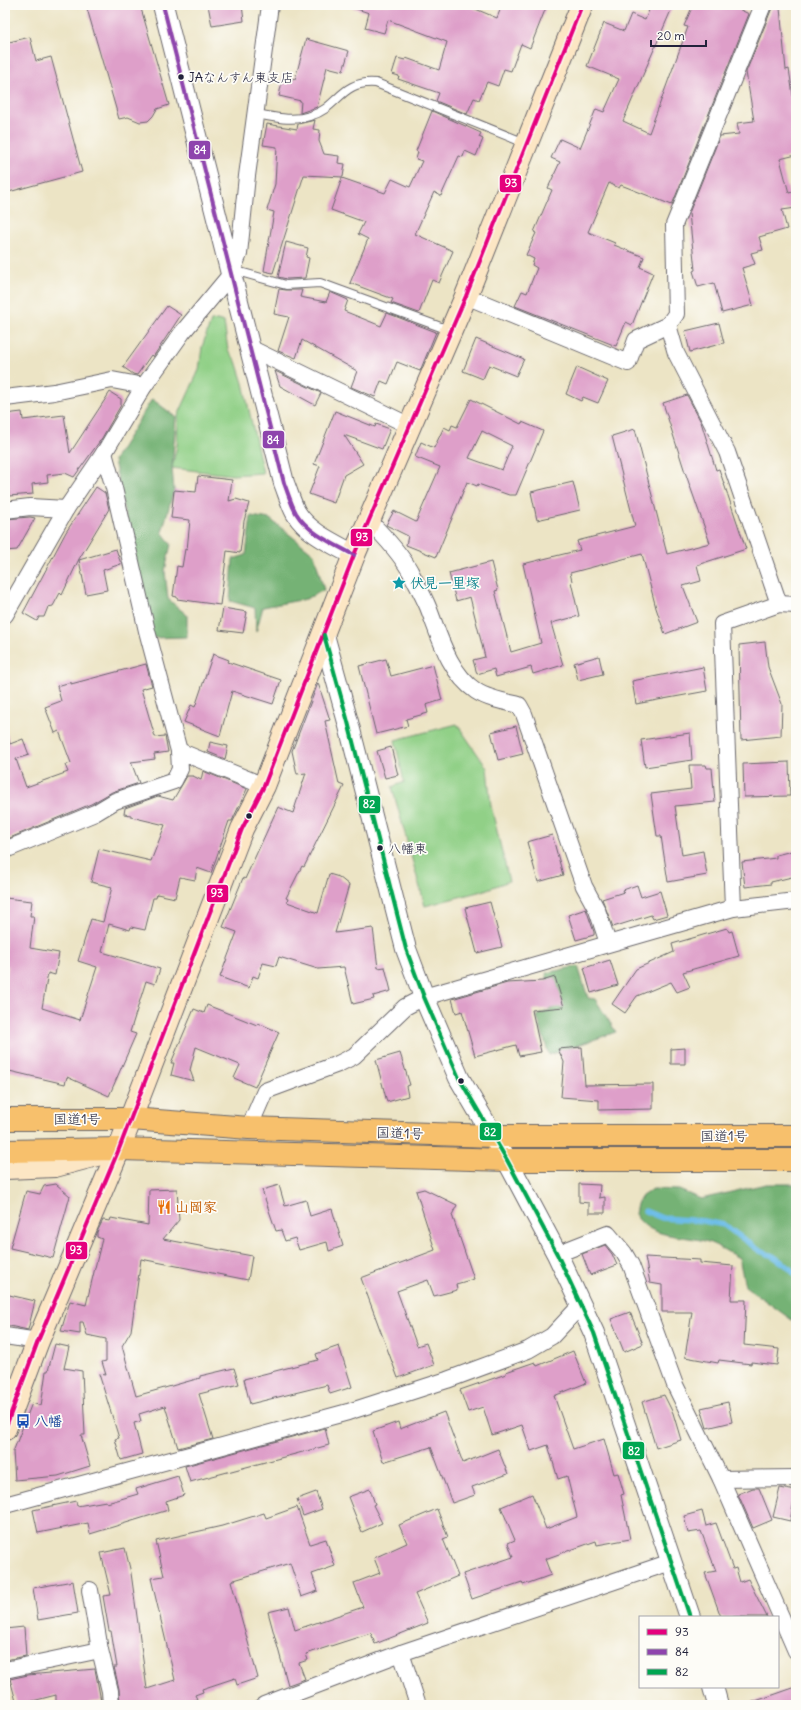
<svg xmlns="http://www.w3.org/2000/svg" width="801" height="1710" viewBox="0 0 801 1710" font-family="Delius,'Klee One',sans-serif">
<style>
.green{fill:#91d087;stroke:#5a7961}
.forest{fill:#74b274;stroke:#4b6a58}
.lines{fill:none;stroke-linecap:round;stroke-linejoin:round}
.stream{stroke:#6dbde8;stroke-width:5.5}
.building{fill:#de9fc9;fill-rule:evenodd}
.service-casing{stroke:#69666b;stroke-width:10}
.minor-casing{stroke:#69666b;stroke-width:18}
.tertiary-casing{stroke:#69666b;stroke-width:22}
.secondary-casing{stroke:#69666b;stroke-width:24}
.trunk-casing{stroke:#69666b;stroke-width:24}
.service{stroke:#fff;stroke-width:8}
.minor{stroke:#fff;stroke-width:16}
.tertiary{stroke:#fff;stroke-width:20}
.secondary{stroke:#fce6c4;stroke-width:22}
.trunk{stroke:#f7c06c;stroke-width:22}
.bus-1-casing{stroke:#fdfcf7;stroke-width:7}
.bus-2-casing{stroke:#fdfcf7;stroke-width:7}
.bus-3-casing{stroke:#fdfcf7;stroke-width:7}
.bus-1{stroke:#e5007d;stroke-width:4}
.bus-2{stroke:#8e44ad;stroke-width:4}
.bus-3{stroke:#00a651;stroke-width:4}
.bus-dot{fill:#22223b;stroke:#fdfcf7;stroke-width:1.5}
.labels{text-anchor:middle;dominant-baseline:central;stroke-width:3.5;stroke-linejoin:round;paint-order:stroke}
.bus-label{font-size:13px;fill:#22223b;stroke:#fdfcf7;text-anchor:start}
.culture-label{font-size:14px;font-weight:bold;fill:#0d838f;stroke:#fdfcf7;text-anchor:start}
.street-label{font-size:14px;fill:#22223b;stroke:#fdfcf7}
.food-label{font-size:14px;font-weight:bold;fill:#c56008;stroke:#fdfcf7;text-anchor:start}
.transit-label{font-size:14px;font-weight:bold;fill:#164399;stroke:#fdfcf7;text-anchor:start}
.line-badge{stroke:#fdfcf7;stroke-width:1.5}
.badge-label{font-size:11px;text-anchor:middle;font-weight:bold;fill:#fff}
</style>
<rect width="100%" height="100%" fill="#fdfcf7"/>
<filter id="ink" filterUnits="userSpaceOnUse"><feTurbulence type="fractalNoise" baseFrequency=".025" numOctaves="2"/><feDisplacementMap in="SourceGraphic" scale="8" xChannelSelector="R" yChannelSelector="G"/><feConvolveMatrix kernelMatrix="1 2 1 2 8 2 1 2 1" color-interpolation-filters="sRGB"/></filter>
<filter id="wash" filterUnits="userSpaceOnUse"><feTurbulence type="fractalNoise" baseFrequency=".012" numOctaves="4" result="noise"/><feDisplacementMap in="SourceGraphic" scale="16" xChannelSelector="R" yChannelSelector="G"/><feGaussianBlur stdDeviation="0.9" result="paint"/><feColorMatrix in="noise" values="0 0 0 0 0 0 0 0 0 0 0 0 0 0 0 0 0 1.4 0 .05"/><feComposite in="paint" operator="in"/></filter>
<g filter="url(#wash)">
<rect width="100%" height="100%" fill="#ece4c5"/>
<g class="green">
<path d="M217,320L224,322L228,350L236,361L243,383L263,473L232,475L172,468L177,445L178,416L199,370L202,347L211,321Z"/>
<path d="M457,724L487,768L491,806L509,881L482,891L425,906L392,787L404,782L395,740Z"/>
</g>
<g class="forest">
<path d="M152,399L176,417L172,468L174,490L162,532L171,544L165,571L168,599L187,615V637L149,638L114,460Z"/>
<path d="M251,516L270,519L314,554L324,590L306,599L263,607L256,632L255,608L230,601L233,559L246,555Z"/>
<path d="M578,966L588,998L595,999L616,1032L549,1055L537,1016L553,1008L546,973Z"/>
<path d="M766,1184H796V1323L745,1286L739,1258C729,1253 719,1246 708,1242C683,1234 650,1240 635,1214L637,1204L642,1196L653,1189L679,1190L701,1199Z"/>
</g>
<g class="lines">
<path class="stream" d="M645,1211L662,1218L703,1221L724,1225L760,1251L773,1256L786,1265L796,1275"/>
</g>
<g id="blocks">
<g class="building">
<path d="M86,5H140L169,105L157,109L153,116L148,121L140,122L128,117L119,119Z"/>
<path d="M208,5H242L244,21L212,26Z"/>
<path d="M351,5H466L497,18L502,5H547L530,48L521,44L511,71L504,69L498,86L487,82L479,100L474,98L467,114L436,101L439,93L398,79L399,76L392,74L397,58L405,60L406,58L439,70L447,42L388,20L384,33L365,28L369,13L351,7Z"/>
<path d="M651,5H663L672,8L623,121L649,133L688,27L684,26L693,5H730L749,14L672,205L621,185L619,188L609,183L588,232L615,243L614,245L644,257L640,267L653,273L632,325L626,322L616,346L515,306L522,291L527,293L537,268L532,265L534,259L526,255L536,233L534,232L552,190L548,188L560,162L551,158L560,139L580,148L596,109L604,112L619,79L587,66L604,23L624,31L631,14L645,20Z"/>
<path d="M772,8H780L786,70L789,69L796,115V155L780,159L789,193L796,191V208L782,210L787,229L759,237L763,250L751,253L755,264L742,268L753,305L722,313L714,283L698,287L693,271L695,270L689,213L720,136L739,134L737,123L754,121L746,72Z"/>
<path d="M30,37L36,61L51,57L82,172L5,193V43Z"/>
<path d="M306,39L349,51L343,71L327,67L317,107L300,113L301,101L279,96L283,76L295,79Z"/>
<path d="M432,111L481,133L479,137L483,139L476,156L465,151L463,157L459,156L441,196L434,192L415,234L453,251L439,283L432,280L419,313L391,303L393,299L350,283L368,239L358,234L364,222L331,210L342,178L385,193L392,179L410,187L422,161L416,159L418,152L416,151Z"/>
<path d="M315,120L313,129L320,130L319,141L324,154L339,156L338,163L345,164L343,177L304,175L273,273L264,271L274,212L267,210L275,184L277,147L263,145L267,124L297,129L298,124Z"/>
<path d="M286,242L308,248L306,257L309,258L305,278L287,279L278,277Z"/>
<path d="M279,289L286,290H302L300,297L326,302L330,292L348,300L344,311L381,326L387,313L436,332L420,371L397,362L388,384L381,381L375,397L351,387L357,371L302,340L296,358L278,351L289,317L274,314Z"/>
<path d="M167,306L181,315L153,357L151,355L137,375L133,374L123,367Z"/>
<path d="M719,323L724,343L690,352L685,331Z"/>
<path d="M476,339L524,359L516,376L489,365L483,379L463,371Z"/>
<path d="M577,367L608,381L598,403L583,397L581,401L566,394Z"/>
<path d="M275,371L321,393L315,405L280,386Z"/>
<path d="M110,392L121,399V405L102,438L74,477L65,473L47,475L48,482L32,484L33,494L9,496L5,442V414L22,412L23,420L64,415L70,453Z"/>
<path d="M687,395L701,422L716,470L719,469L746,549L697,565L701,581L683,586L697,622L665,634L656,608L642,554L570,573L572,581L571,582L579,616L551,623L563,665L533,674L531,667L496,677L494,669L477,674L473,660L485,657L470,597L456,601L449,573L491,562L498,590L495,591L511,652L541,643L523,564L580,550L577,541L635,526L612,436L635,429L667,554L710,543L684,469L663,403Z"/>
<path d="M471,399L521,424L522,422L543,431L516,495H509L478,484L477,486L467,482L436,557L406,545L408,536L386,525L394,511L416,522L440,467L415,457L421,442L434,448L444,427L450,430L452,425L457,427ZM482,431L512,446L502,470L469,458Z"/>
<path d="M335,411L375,427L376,424L390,429L382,449L344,435L363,464L344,475L334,503L309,494L320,466L314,464Z"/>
<path d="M198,476L232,480L229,501L236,499L249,503L244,521L240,553L227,551L220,605L177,599V597L173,596L177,566L182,567L185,549L187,550L190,520L171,518L174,490L196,492Z"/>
<path d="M573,482L580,510L537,520L531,492Z"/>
<path d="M96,487L105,493L109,509L79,559L62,595L60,593L53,606L48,607L44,617H39L37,621L23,613L66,532Z"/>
<path d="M30,517L35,518L17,550L5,551V519Z"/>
<path d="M116,549L121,564L103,570L107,590L86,594L79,560Z"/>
<path d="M223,608L247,612L243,633L219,630Z"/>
<path d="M765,642L768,667L782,704L781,736L741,740L739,645Z"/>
<path d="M213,654L229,660L228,662L281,680L273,704L232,691L220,736L184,722L191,705L195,707Z"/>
<path d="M599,656L603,674L578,680L574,663Z"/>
<path d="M386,659L391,676L433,665L442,700L426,705L428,713L406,719L408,726L376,734L359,666Z"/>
<path d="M146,664L152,686L141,689L155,737L165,736L168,752L154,754L155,759L131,762L139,783L112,792L91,804L5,840V734H7L10,744L23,739L29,755L16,759L26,787L68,772L65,765L71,763L59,731L55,733L45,707L61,701L57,686L71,682V684Z"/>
<path d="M703,667L707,691L636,704L632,681Z"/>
<path d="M318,683L330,720L325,721L339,784L344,786L304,867L302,866L286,898L288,899L287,902L318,913L329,874L339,877L349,885L335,933L373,928L378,968L385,967L391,991L373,996L374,999L353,1004L344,967L318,969L279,957L276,966L263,963L258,978L253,976L249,988L220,977L237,932L223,927L243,878L245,879L278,807L293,813L306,773L297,774L292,751Z"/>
<path d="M516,726L523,754L498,760L491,732Z"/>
<path d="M690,733L692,760L645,767L641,740Z"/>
<path d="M210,742L228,746L225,759L208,752Z"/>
<path d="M391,747L398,775L385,778L377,751Z"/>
<path d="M789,762L790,796L744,797L743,764Z"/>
<path d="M689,765H706L707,768H712L715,802L675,806L682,855L703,851L707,875L668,882L661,836H657L651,794L691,789Z"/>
<path d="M203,771L247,789L232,821H229L211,873L197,868L195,880L180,877L175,898L157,894L156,898H153L145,930L131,927L130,930L109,924L102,952L160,969L155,984L146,981L130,1032L136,1034L109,1096L67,1077L65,1084L5,1070V986L8,966H5V898L32,901L30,916H34L30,948L59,953L55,975L48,973L42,1008L80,1020L97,967L78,961L91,919L103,922L112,887L91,882L99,849L151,861L165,825L131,817V815L124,814L125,808L158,796L173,800L187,776H193L201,780Z"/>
<path d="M552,835L563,875L538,882L527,842Z"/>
<path d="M796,850V876L771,882V884L745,887L742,862L776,858V855Z"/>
<path d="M637,885L641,897L660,891L667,915L653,919L651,915L613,927L602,899L624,892L623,890Z"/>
<path d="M490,902L502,947L477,953L465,908Z"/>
<path d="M586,909L594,932V935L576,940L568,915Z"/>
<path d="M727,928L729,932L732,931L739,956L683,972L690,987L677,992L671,982L637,996L625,1013L612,1004L636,969L674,952L672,944Z"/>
<path d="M610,960L618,985L591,993L584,968Z"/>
<path d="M555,977L564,1007L532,1010L541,1052L519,1056L516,1045L475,1056L462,1011L456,1013L452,999L507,983L542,981Z"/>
<path d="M207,1005L257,1025L258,1023L279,1032L255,1087L234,1078L240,1065L196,1047L190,1070L194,1081L171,1075L174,1063H171L194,1009L204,1013Z"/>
<path d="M582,1047L585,1085L653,1084V1109L599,1110V1100L561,1097L564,1062L558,1049Z"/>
<path d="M685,1048V1064H671V1049Z"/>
<path d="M400,1053L410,1085L406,1086L408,1096L387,1102L376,1060Z"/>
<path d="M56,1184L70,1196L53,1258L10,1248L26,1191L40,1194L44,1186Z"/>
<path d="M579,1184L600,1185L599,1198L605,1197V1213H589V1203L579,1202Z"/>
<path d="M279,1185L285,1206L306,1200L310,1216L332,1209L343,1246L329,1251L327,1242L299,1250L295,1238L285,1241L281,1230L276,1231L262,1190Z"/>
<path d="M177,1189L179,1220L163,1239L252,1256L248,1280L141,1259L131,1331L122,1346L136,1396L200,1378V1376L234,1368L239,1384L199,1394L213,1439L178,1448L165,1406L139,1414L141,1421L134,1423L142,1454L121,1460L115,1439L119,1438L99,1374L106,1375L102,1362L106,1361V1339L87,1335L83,1322H80V1334L61,1331L70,1301L86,1305L102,1239L97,1237V1232L103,1220L110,1221L111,1218L148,1225L149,1190Z"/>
<path d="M424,1189L457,1205L452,1215L474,1279L456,1284L457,1290L434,1296L428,1280L397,1291L417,1346L426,1343L434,1365L398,1378L361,1278L435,1250L416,1191Z"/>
<path d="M605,1245L612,1254L617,1265L590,1275L582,1254Z"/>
<path d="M645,1257L700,1260V1263L733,1266L731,1300H746L744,1345L779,1349L777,1365L751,1362V1364L719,1360L718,1363L685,1357L692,1312H662V1285L650,1283Z"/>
<path d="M5,1294L35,1301L28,1330L5,1325Z"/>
<path d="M630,1312L643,1344L624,1352L611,1319Z"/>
<path d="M55,1344L69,1347L64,1368L82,1371L85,1435H81L90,1466L58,1476L15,1480L13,1452L32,1403L41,1406L46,1371H48Z"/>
<path d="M339,1346L352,1387L330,1394L327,1385L250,1404L244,1379L318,1360L316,1354Z"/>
<path d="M573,1351L586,1383L554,1396L573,1449L604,1439L614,1474L618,1473L624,1494L621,1495L630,1539L597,1545L596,1541L545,1559L551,1575L523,1585L522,1582L472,1599L463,1574L513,1557L508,1543L515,1540L501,1507L532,1494L546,1529L577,1517L567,1476L558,1479L548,1445L531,1451L522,1425L492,1435L483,1407L468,1412L460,1390L506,1374V1372L535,1362L537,1366Z"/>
<path d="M664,1395L673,1413L681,1440L656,1448L642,1402Z"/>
<path d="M728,1402L732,1422L707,1428L701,1408Z"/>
<path d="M444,1412L463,1463L498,1449L508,1474L472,1487L475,1495L452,1503L431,1447L383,1462L373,1431L398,1422L400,1429Z"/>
<path d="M325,1428L329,1445L190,1482L185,1466Z"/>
<path d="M178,1476L184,1495L166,1501L168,1510L90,1534L88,1523L38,1533L33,1510L76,1501L77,1506L106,1501L107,1503L138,1494L136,1489Z"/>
<path d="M753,1488H759L772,1520L753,1528L738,1494Z"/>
<path d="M780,1488L796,1491L790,1521L773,1517Z"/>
<path d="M370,1489L375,1504L373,1505L382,1523L362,1532L348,1497Z"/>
<path d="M316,1492L322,1509L303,1516L297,1499Z"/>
<path d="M297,1507L310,1544L326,1539L335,1566L312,1574L318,1591L301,1597L290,1563L231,1581L258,1678L237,1685L235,1678L202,1689L203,1692L195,1695L197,1699L182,1705H120L119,1689L114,1667H117L111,1631H109L103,1596L111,1595L101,1553L125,1548L131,1573L147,1689L175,1680L151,1578L164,1576L156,1541L222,1526L264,1513L266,1518Z"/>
<path d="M437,1509L448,1537L443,1539L458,1576L415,1594L428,1623L375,1644L371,1633L306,1654L308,1660L299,1663L305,1679L288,1685L268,1612L289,1607L295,1630L363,1607L354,1583L380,1573L374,1558L407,1543L399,1525Z"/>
<path d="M702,1511L706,1526L716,1523L733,1569L736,1568L740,1582L748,1579L767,1617H721L705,1573L716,1571L701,1531L688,1533L684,1516Z"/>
<path d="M73,1581L78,1613L38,1620L33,1588Z"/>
<path d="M24,1627L26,1656L5,1660V1629Z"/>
<path d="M95,1669L101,1701L73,1705H56V1695L17,1705L10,1679L28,1675Z"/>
<path d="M796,1687V1705H750V1703Z"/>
</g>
</g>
</g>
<g filter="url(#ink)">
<use href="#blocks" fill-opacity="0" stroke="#69666b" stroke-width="1"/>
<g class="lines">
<defs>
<g id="service">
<path d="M256,114C274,117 292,122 310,116C339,108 340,80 376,83L525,143"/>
<path d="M233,270L286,285L320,283L449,330"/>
</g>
<g id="minor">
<path d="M763,5L674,225L676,314L668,325L676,353L727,452L779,604"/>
<path d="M466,296L628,363L636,340L668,325"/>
<path d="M250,348L410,426"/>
<path d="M5,398L54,392L112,380L144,386"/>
<path d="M5,510L30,507L66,509"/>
<path d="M370,522C385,537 400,553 410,571C416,583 423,595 428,607C439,635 449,673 476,691C488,699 506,702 519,705L524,714L584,886L597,910L608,943"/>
<path d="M5,615L66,509L104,453L144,386L182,333L231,274L239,254L247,176L270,5"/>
<path d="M179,751L264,786"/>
<path d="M5,850L95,813L115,801L174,781L180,769L179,751L147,631L114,488L104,453"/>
<path d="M733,908L722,624L779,604L796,605"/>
<path d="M249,1128L265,1091L338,1064L354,1056L405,1007L424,997L733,908L796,901"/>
<path d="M557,1254L608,1234L624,1253L631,1265L675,1385L721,1479L796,1651"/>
<path d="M5,1336L38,1341"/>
<path d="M721,1479L796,1478"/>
<path d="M5,1505L348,1412L447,1380L528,1350L552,1336L581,1305"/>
<path d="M90,1590L100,1650L110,1691L111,1705"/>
<path d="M401,1653L418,1705"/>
<path d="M5,1670L100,1650"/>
<path d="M264,1705L401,1653L671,1562"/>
</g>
<g id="tertiary">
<path d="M163,5L284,483C288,493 291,504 296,513C308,533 334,544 354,555"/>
<path d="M324,635L348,722L406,949L424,997L459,1078L507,1160L557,1254L594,1333L690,1617"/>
<path d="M713,1687L718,1705"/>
</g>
<g id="secondary">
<path d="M5,1168L55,1166L104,1153"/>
<path d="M5,1429L38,1341L119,1149L242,829L264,786L354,555L466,296L582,5"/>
</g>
<g id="trunk">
<path d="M5,1119H131L249,1128L493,1136H796"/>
<path d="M5,1151L119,1149L507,1160H796"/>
</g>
</defs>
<use href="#service" class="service-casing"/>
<use href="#minor" class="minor-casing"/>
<use href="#tertiary" class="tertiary-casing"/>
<use href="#secondary" class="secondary-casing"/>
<use href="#trunk" class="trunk-casing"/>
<use href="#service" class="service"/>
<use href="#minor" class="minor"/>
<use href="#tertiary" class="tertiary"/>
<use href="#secondary" class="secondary"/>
<use href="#trunk" class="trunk"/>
<defs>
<path id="bus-1" d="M5,1429L38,1341L119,1149L242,829L264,786L354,555L466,296L582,5"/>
<path id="bus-2" d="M163,5L284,483C288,493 291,504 296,513C308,533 334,544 354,555"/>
<path id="bus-3" d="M324,635L348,722L406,949L424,997L459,1078L507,1160L557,1254L594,1333L690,1617"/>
</defs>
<use href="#bus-1" class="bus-1-casing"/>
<use href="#bus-2" class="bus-2-casing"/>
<use href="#bus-3" class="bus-3-casing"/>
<use href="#bus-1" class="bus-1"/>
<use href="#bus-2" class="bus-2"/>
<use href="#bus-3" class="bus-3"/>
</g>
</g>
<defs>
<symbol id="sight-bare" viewBox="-9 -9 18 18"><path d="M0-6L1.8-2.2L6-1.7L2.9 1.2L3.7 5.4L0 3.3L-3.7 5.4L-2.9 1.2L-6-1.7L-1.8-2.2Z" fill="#0f9aa8" stroke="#fdfcf7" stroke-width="2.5" paint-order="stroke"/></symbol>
<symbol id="restaurant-bare" viewBox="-9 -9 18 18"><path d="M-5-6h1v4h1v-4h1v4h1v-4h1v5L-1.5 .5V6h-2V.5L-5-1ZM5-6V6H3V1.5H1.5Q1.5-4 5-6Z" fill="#e8710a" stroke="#fdfcf7" stroke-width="2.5" paint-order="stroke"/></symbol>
<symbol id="bus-bare" viewBox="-9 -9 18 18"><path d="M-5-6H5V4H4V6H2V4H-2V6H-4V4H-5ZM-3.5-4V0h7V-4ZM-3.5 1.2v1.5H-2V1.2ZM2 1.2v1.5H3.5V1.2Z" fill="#1a4fb4" stroke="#fdfcf7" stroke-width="2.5" paint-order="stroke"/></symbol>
</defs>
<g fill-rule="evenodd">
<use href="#sight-bare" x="389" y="573" width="20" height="20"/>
<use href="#restaurant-bare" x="154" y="1197" width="20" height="20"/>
<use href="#bus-bare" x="13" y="1411" width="20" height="20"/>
</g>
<g class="bus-dot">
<circle cx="181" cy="77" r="3.5"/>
<circle cx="249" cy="816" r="3.5"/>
<circle cx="380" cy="848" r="3.5"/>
<circle cx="461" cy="1081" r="3.5"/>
</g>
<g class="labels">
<g class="bus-label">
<text x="188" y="77">JAなんすん東支店</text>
<text x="388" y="848">八幡東</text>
</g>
<g class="culture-label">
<text x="410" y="583">伏見一里塚</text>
</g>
<g class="street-label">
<text x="77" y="1119">国道1号</text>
<text transform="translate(400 1133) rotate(2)">国道1号</text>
<text x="724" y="1136">国道1号</text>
</g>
<g class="food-label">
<text x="175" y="1207">山岡家</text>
</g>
<g class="transit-label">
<text x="34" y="1421">八幡</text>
</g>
</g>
<g class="line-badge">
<rect x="188" y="140" width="23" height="20" rx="4" fill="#8e44ad"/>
<rect x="499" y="174" width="23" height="19" rx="4" fill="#e5007d"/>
<rect x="262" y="430" width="23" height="19" rx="4" fill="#8e44ad"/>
<rect x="350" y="528" width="23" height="19" rx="4" fill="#e5007d"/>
<rect x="358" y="795" width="23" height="19" rx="4" fill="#00a651"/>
<rect x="206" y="884" width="23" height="19" rx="4" fill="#e5007d"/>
<rect x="479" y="1122" width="23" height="19" rx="4" fill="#00a651"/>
<rect x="65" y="1241" width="23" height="19" rx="4" fill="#e5007d"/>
<rect x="622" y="1441" width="23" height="19" rx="4" fill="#00a651"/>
</g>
<g class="badge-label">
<text x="200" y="154">84</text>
<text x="511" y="187">93</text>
<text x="273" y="444">84</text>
<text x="362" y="541">93</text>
<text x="369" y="808">82</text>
<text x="217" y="897">93</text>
<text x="490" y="1136">82</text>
<text x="76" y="1254">93</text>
<text x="634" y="1455">82</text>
</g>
<rect width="801" height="1710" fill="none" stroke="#fdfcf7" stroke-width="20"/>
<rect x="639" y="1616" width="140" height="72" fill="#fdfcf7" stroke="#a5a5ac"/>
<rect x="647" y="1629" width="20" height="6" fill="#e5007d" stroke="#a5a5ac"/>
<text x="675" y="1636" font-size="12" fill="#22223b">93</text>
<rect x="647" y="1649" width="20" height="6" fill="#8e44ad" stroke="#a5a5ac"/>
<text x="675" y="1656" font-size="12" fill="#22223b">84</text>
<rect x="647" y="1669" width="20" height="6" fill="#00a651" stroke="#a5a5ac"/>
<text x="675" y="1676" font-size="12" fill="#22223b">82</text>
<path d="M651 40v6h55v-6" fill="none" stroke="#22223b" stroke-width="2"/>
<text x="657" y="40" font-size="12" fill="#22223b" stroke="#fdfcf7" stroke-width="3" paint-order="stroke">20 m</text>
</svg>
